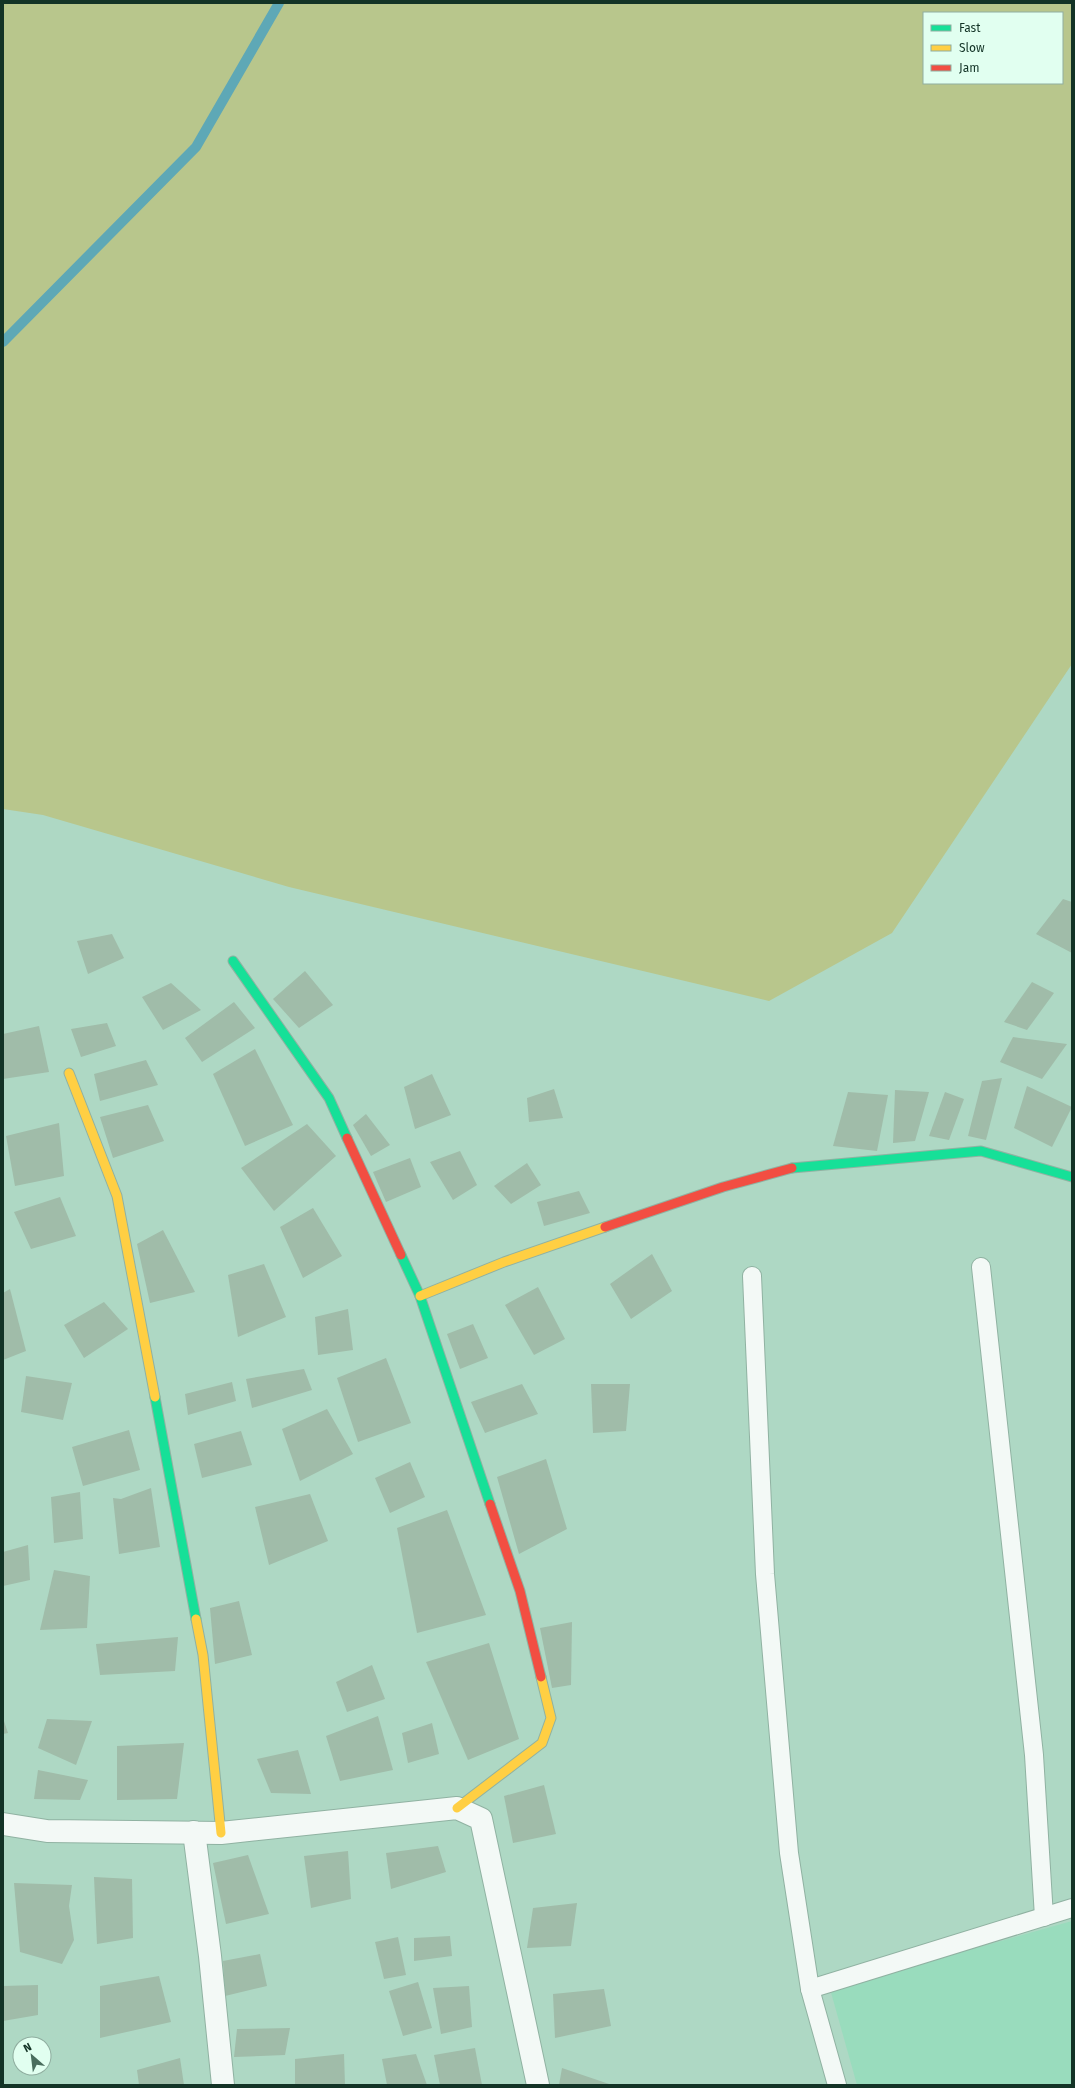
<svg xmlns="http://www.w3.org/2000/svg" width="1075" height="2088" viewBox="0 0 1075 2088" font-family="'Fira Sans',sans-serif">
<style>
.built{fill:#99dcbd}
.green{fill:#b8c68c;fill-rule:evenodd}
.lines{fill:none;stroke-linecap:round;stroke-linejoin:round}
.stream{stroke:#5ea8b6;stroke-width:10}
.building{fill:#a0bca9}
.lane-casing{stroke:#90b2a2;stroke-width:20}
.street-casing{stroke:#90b2a2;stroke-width:24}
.fast-casing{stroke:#90b2a2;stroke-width:11}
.slow-casing{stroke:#90b2a2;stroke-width:11}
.jam-casing{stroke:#90b2a2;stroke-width:11}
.lane{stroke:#f3f9f6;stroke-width:18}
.street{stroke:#f3f9f6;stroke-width:22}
.fast{stroke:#16e098;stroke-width:9}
.slow{stroke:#ffcf43;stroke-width:9}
.jam{stroke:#f24e42;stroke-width:9}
</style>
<rect width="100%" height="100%" fill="#aed8c4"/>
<path class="built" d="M1072,1921V2085H857L830,1989Z"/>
<path class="green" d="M3,3H1072V664L892,933L769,1001L289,887L43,815L3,809ZM924,13H1062V83H924Z"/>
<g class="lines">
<path class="stream" d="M3,342L196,147L279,3"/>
</g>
<g class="building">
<path d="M1063,899L1072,902V953L1036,934Z"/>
<path d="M112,934L124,958L88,974L77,941Z"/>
<path d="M305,971L333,1005L299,1028L273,999Z"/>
<path d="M1032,982L1054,993L1027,1030L1004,1022Z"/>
<path d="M171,983L201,1010L163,1030L142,997Z"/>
<path d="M234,1002L255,1028L202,1062L185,1038Z"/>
<path d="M107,1023L116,1046L81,1057L71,1029Z"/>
<path d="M39,1026L49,1072L3,1079V1034Z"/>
<path d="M1013,1037L1067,1044L1042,1079L1000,1062Z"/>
<path d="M255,1049L293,1125L245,1146L213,1074Z"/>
<path d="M146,1060L158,1085L100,1101L94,1074Z"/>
<path d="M432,1074L451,1115L415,1129L404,1087Z"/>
<path d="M1002,1078L986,1140L968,1136L982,1081Z"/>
<path d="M1027,1086L1072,1107L1052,1147L1014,1128Z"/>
<path d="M554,1089L563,1118L529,1122L527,1098Z"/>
<path d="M895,1090L929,1092L915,1141L893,1143Z"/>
<path d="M848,1092L888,1095L877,1151L833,1146Z"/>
<path d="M945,1092L964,1099L949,1140L929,1136Z"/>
<path d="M148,1105L164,1141L113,1158L100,1117Z"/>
<path d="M366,1114L390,1145L371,1156L353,1125Z"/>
<path d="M59,1123L64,1176L15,1186L6,1136Z"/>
<path d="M307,1124L336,1156L274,1211L241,1168Z"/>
<path d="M460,1151L477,1185L453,1200L430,1162Z"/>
<path d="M410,1158L421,1187L386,1202L373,1172Z"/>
<path d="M527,1163L541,1185L511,1204L494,1186Z"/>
<path d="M579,1191L590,1213L544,1226L537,1202Z"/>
<path d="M60,1197L76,1236L31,1249L14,1212Z"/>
<path d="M313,1208L342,1256L303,1278L280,1227Z"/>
<path d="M163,1230L195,1292L150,1303L137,1244Z"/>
<path d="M652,1254L672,1291L631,1319L610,1284Z"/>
<path d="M264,1264L286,1317L238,1337L228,1275Z"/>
<path d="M538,1287L565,1339L534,1355L505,1305Z"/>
<path d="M10,1289L26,1351L3,1360V1293Z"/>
<path d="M104,1302L128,1329L84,1358L64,1325Z"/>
<path d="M348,1309L353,1350L318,1355L315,1317Z"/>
<path d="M473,1324L488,1358L460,1369L447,1334Z"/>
<path d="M386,1358L411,1423L358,1442L337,1378Z"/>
<path d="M304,1369L312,1390L252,1408L246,1379Z"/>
<path d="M26,1376L72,1383L63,1420L21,1412Z"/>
<path d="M232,1382L236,1401L188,1415L185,1394Z"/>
<path d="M522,1384L538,1414L485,1433L471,1402Z"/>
<path d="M591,1384H630L626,1431L593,1433Z"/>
<path d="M327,1409L353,1454L300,1481L282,1429Z"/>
<path d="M129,1430L140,1470L83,1486L72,1447Z"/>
<path d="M241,1431L252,1465L202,1478L194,1444Z"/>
<path d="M546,1459L567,1529L519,1554L497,1477Z"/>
<path d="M410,1462L425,1497L390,1513L375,1478Z"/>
<path d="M151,1488L160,1547L119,1554L113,1498L121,1499Z"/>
<path d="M80,1492L83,1539L54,1543L51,1497Z"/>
<path d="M310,1494L328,1541L269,1565L255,1507Z"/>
<path d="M447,1510L486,1615L417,1633L397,1528Z"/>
<path d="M28,1545L30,1580L3,1586V1552Z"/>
<path d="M54,1570L90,1576L87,1628L40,1630Z"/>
<path d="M239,1601L252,1655L215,1664L210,1608Z"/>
<path d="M572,1622L571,1685L552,1688L540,1628Z"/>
<path d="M178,1637L175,1671L100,1675L96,1644Z"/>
<path d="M489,1643L519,1739L468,1760L426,1662Z"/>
<path d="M372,1665L385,1699L347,1712L336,1682Z"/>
<path d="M378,1716L393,1770L340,1781L326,1736Z"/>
<path d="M3,1718L8,1733L3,1734Z"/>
<path d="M47,1719L92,1721L76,1765L38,1748Z"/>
<path d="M432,1723L439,1754L408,1763L402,1733Z"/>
<path d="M184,1743L177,1799L117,1800V1746Z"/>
<path d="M298,1750L311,1794L271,1793L257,1759Z"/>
<path d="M38,1770L88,1780L80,1800L34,1799Z"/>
<path d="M544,1785L556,1834L513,1843L504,1796Z"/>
<path d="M438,1846L446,1872L391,1889L386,1853Z"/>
<path d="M348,1851L351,1899L311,1908L304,1856Z"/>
<path d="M248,1855L269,1914L226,1924L213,1863Z"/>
<path d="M94,1877L132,1879L133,1938L97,1944Z"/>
<path d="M14,1883L72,1885L69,1906L74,1940L62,1964L20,1952Z"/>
<path d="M577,1903L571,1946L527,1948L533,1908Z"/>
<path d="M450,1936L452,1956L414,1961V1938Z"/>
<path d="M398,1937L406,1975L384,1979L375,1942Z"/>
<path d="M260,1954L267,1986L225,1996L223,1961Z"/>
<path d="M159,1976L171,2022L100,2038V1986Z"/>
<path d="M418,1982L432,2028L403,2036L389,1991Z"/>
<path d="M38,1985V2015L3,2021V1986Z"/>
<path d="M469,1986L472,2027L441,2034L433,1988Z"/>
<path d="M604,1989L611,2026L555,2038L553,1994Z"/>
<path d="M290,2028L285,2055L234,2057L237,2029Z"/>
<path d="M475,2048L482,2085H440L434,2055Z"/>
<path d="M344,2054L345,2085H295V2059Z"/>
<path d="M416,2054L427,2085H387L382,2059Z"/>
<path d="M180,2058L184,2085H139L137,2070Z"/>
<path d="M562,2068L612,2085H559Z"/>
</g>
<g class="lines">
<defs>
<g id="lane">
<path d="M981,1267L1034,1755L1044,1917"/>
<path d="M752,1276L765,1574L789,1853L810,1989L837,2085"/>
<path d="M810,1989L1072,1908"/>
</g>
<g id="street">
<path d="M3,1824L47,1831L221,1833L457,1808L481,1819L538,2085"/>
<path d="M194,1832L210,1956L223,2085"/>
</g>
<g id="fast">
<path d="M233,961L329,1098L347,1138"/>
<path d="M792,1168L981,1151L1072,1177"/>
<path d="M401,1255L420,1296L490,1504"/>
<path d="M155,1397L196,1619"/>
</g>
<g id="slow">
<path d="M69,1073L117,1196L155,1397"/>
<path d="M420,1296L504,1262L605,1227"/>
<path d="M196,1619L203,1655L221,1833"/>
<path d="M457,1808L542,1743L551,1718L541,1677"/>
</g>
<g id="jam">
<path d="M347,1138L401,1255"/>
<path d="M605,1227L723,1187L792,1168"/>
<path d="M490,1504L520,1591L541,1677"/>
</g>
</defs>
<use href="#lane" class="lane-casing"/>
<use href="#street" class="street-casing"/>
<use href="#fast" class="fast-casing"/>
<use href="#slow" class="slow-casing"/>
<use href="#jam" class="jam-casing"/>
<use href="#lane" class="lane"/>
<use href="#street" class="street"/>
<use href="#fast" class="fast"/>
<use href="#slow" class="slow"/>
<use href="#jam" class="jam"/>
</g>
<rect width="1075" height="2088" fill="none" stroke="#133326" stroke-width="8"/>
<rect x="923" y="12" width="140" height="72" fill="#e1fff0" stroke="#8fad9f"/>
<rect x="931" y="25" width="20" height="6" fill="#16e098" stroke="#8fad9f"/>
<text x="959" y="32" font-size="12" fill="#133326">Fast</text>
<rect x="931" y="45" width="20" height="6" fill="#ffcf43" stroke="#8fad9f"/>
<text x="959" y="52" font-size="12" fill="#133326">Slow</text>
<rect x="931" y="65" width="20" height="6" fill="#f24e42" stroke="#8fad9f"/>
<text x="959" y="72" font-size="12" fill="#133326">Jam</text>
<g transform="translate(32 2056) rotate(332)"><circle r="19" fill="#e1fff0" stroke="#8fad9f"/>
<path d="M0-3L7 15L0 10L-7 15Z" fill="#496d5d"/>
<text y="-6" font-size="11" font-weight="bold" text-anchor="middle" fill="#133326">N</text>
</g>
</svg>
